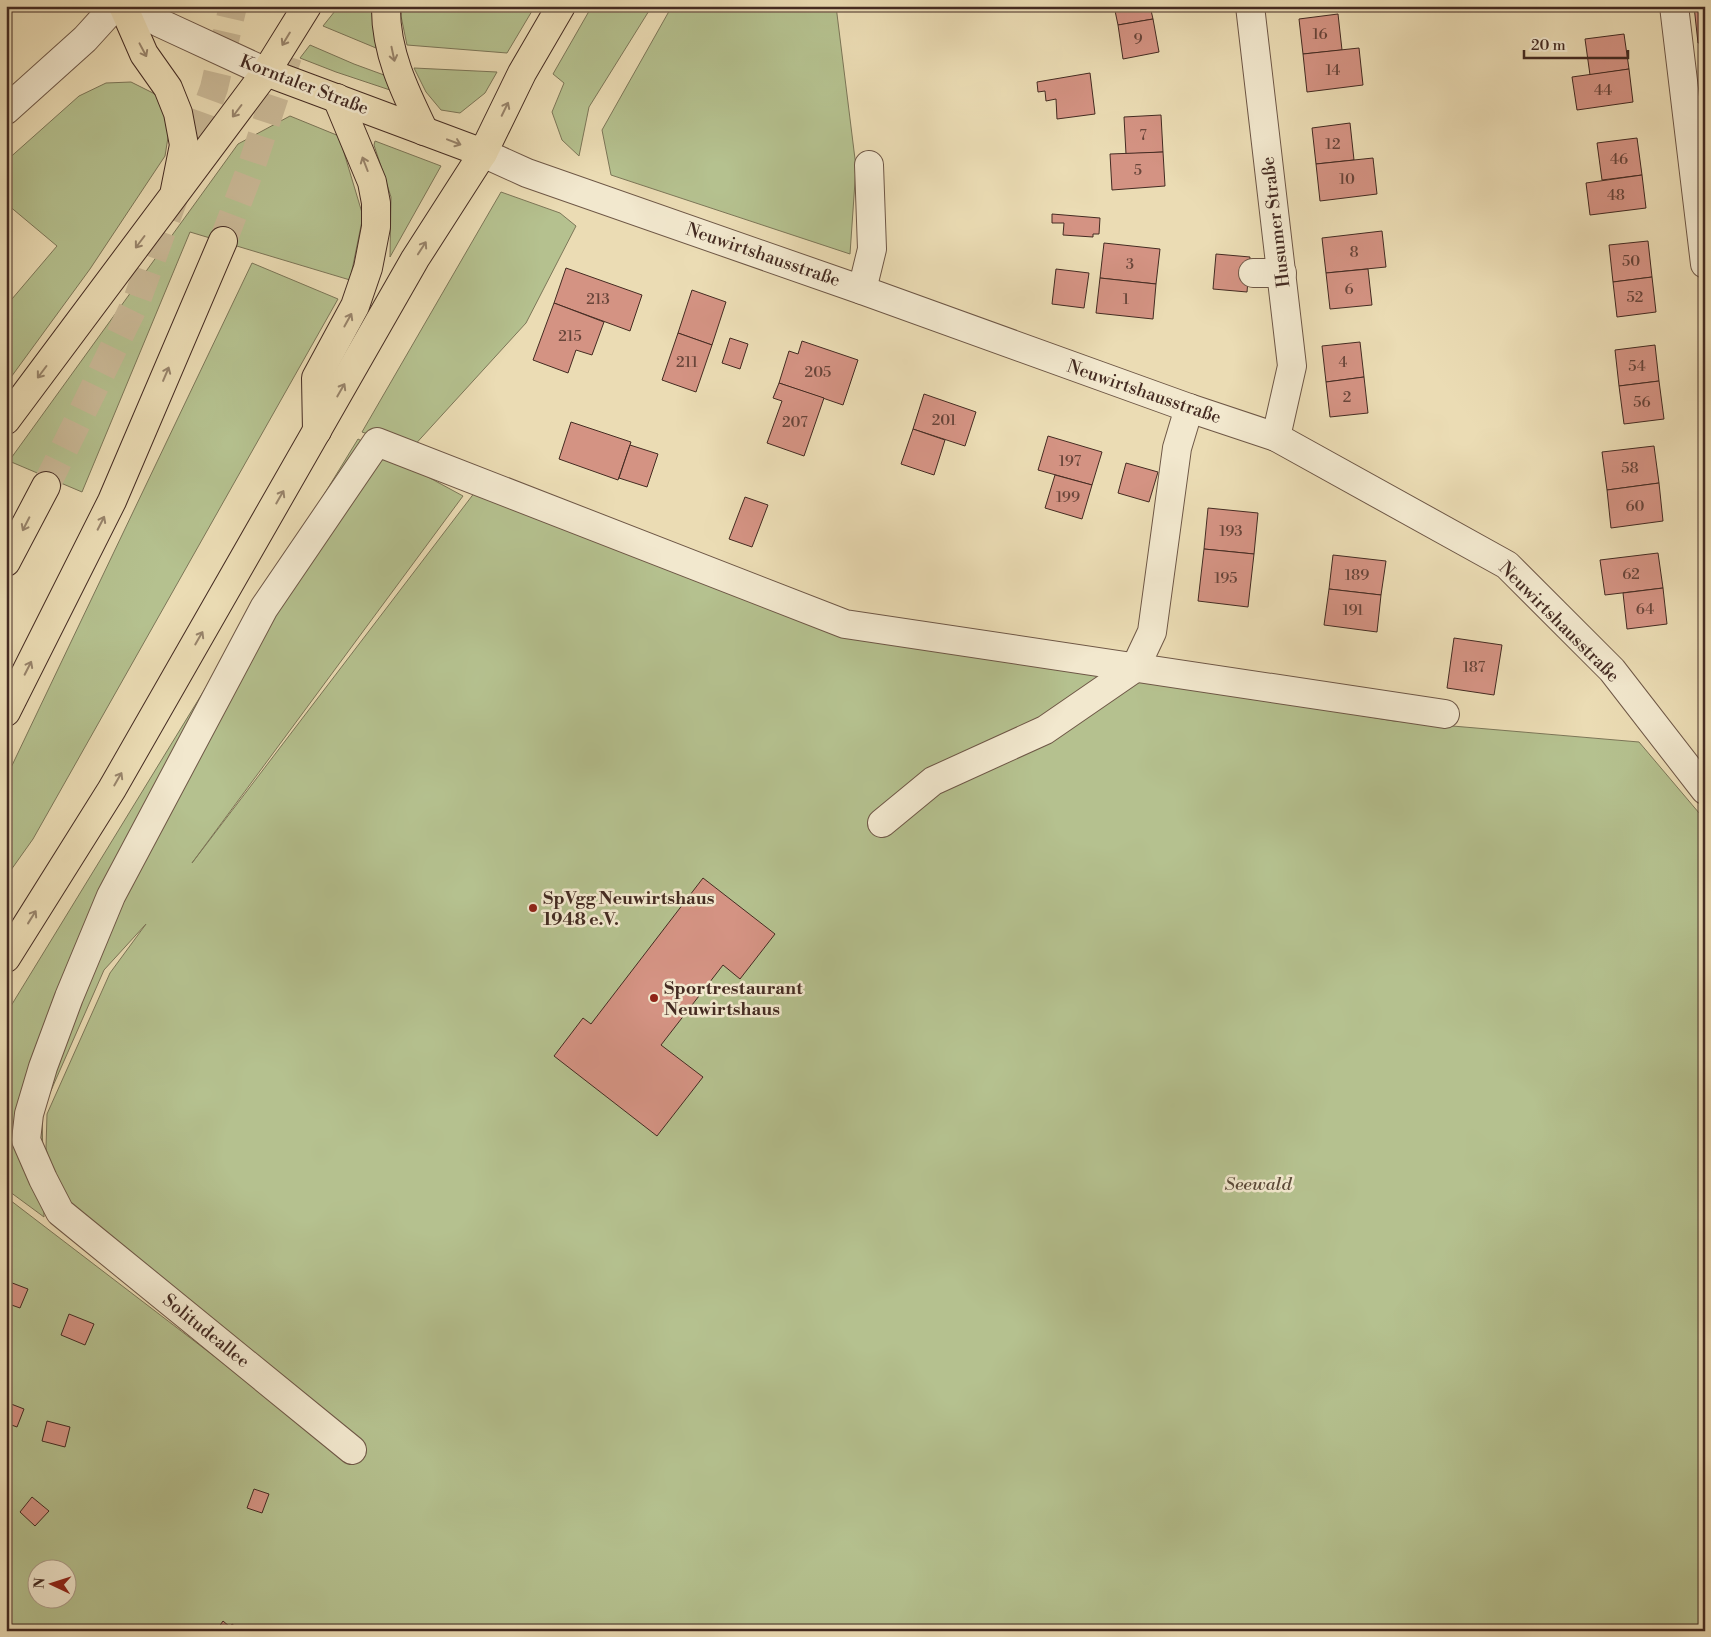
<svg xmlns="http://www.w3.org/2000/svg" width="1711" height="1637" viewBox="0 0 1711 1637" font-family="'Libre Bodoni',serif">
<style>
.green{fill:#b5c18f;stroke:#7c7658;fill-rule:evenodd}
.building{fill:#d49383;stroke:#442b22}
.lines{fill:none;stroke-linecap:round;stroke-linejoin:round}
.highway-tunnel{stroke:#cab997;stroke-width:28;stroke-dasharray:28 14;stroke-linecap:butt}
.minor-casing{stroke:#6e5746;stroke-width:30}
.major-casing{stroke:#442b22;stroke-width:30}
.highway-casing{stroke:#442b22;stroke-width:30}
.minor{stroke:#f2e8ce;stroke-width:28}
.major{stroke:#ebdcb4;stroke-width:28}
.highway{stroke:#ebdcb4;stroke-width:28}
.oneway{stroke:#98846b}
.poi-dot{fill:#8f2418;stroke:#f2e8ce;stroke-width:2}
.labels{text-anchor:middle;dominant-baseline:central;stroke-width:5;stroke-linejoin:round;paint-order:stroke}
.number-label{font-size:15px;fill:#68453a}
.street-label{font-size:18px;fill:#442b22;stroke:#f2e8ce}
.poi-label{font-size:18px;font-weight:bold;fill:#442b22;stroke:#f2e8ce;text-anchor:start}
.park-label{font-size:18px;font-style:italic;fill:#5b4938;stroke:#f2e8ce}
</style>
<rect width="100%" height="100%" fill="#ebdcb4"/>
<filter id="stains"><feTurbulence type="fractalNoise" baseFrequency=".004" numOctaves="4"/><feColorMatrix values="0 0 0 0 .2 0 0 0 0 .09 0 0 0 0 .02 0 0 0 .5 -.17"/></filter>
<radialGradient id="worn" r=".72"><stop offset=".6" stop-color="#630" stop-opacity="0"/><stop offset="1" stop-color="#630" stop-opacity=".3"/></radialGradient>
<g class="green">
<path d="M339,6H377L376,48L323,26Z"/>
<path d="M402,6H535L507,53L407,45L401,16Z"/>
<path d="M592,6H652L589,107L579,156L562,140L552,112L564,83L553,74Z"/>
<path d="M672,6H836L856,167L850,254L611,175L602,130Z"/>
<path d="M310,45L354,64L384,75L390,90L336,72L300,58Z"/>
<path d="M414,68L497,72L485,93L460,113L441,110L426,92Z"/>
<path d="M131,82L159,96L170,125L165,156L90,269L6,384V306L57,246L8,205L6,206V161L79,96L106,83Z"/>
<path d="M290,116L339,136L363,216L350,280L190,232L82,492L9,461L238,144Z"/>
<path d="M375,141L441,166L390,257L391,197L374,145Z"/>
<path d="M501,192L560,213L576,226L526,323L411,449L362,432Z"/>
<path d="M252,263L338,299L33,839L6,877V778Z"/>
<path d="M358,439L463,496L192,863L475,492L841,633L1163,682L1394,721L1639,742L1705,820V1631H6V1197L338,1451L68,1207L52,1178L46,1148L47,1114L110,973L146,924L104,970L42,1111L44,1217L6,1189V1014ZM38,1570H68V1600H38Z"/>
</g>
<g class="building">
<path d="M1114,6H1150L1153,19L1118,25Z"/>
<path d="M1694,6H1705V42L1698,43Z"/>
<path d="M1338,14L1342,50L1303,54L1299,19Z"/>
<path d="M1153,19L1159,52L1123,59L1118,25Z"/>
<path d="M1624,34L1629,69L1590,75L1585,39Z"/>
<path d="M1359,48L1363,85L1307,92L1303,54Z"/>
<path d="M1629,69L1633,102L1577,110L1572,77Z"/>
<path d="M1090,73L1095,114L1057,119L1056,99L1046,101L1045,91L1038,92L1037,82Z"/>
<path d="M1161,115L1163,152L1126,154L1124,117Z"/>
<path d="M1350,123L1354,160L1316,164L1312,128Z"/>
<path d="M1637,138L1642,175L1602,180L1597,143Z"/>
<path d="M1163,152L1165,186L1112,190L1110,154Z"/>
<path d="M1373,158L1377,194L1320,201L1316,164Z"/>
<path d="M1642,175L1646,208L1590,215L1586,183Z"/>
<path d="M1052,214L1100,218L1099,234H1093V237L1063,235L1064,223H1052Z"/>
<path d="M1382,231L1386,267L1326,273L1322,238Z"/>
<path d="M1648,241L1652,277L1613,282L1609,245Z"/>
<path d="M1104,243L1160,249L1156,284L1100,278Z"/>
<path d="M1216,254L1250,257L1247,292L1213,289Z"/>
<path d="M566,268L642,295L630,331L554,303Z"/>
<path d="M1056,269L1089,273L1084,308L1052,304Z"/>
<path d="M1368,269L1372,305L1330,309L1326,273Z"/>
<path d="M1652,277L1656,312L1617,317L1613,282Z"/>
<path d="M1100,278L1156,284L1153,319L1096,313Z"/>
<path d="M692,290L726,302L712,345L678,333Z"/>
<path d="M554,303L604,322L592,355L576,350L568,373L533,360Z"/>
<path d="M678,333L712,345L696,392L662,380Z"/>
<path d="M730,338L748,344L740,369L722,363Z"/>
<path d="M802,341L858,360L843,405L779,383L789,351L798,354Z"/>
<path d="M1360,342L1364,377L1326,382L1322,346Z"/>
<path d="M1655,345L1659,381L1619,386L1615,350Z"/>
<path d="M1364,377L1368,413L1330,417L1326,382Z"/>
<path d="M1659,381L1664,419L1624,424L1619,386Z"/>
<path d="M779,383L824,398L804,456L767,443L782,401L773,398Z"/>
<path d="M924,394L976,412L965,446L913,429Z"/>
<path d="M571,422L631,442L618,480L559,459Z"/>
<path d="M913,429L945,440L934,475L901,464Z"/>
<path d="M1048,436L1102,452L1092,485L1038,470Z"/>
<path d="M630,445L658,454L647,487L619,478Z"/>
<path d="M1654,446L1659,483L1607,490L1602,452Z"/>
<path d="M1126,463L1158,472L1149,502L1118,493Z"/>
<path d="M1055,475L1092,485L1082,519L1045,508Z"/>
<path d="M1659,483L1663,521L1611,528L1607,490Z"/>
<path d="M745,497L768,505L752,547L729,539Z"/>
<path d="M1208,508L1258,513L1254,554L1204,549Z"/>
<path d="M1204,549L1254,554L1248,607L1198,601Z"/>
<path d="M1658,553L1663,588L1605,595L1600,560Z"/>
<path d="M1333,555L1386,561L1381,595L1329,589Z"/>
<path d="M1663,588L1667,624L1627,629L1623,593Z"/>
<path d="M1329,589L1381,595L1377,632L1324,625Z"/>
<path d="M1454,638L1502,645L1494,695L1447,688Z"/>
<path d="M703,878L775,934L740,979L723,965L661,1045L703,1077L657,1136L554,1056L583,1018L591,1024Z"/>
<path d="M7,1281L28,1289L20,1308L6,1303Z"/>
<path d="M69,1314L94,1324L85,1345L61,1335Z"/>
<path d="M6,1402L24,1409L17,1427L6,1423Z"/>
<path d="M47,1421L70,1427L65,1447L42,1441Z"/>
<path d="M254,1489L269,1494L262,1513L247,1508Z"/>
<path d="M32,1497L49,1511L35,1526L20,1512Z"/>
<path d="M223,1621L230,1627L232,1624L241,1631H216Z"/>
</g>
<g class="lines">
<g class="highway-tunnel">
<path d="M223,241L252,165L288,56"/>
<path d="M46,486L137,300L214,88L233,6"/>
</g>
<defs>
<g id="minor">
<path d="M130,6L160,23L266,72"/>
<path d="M1250,6L1292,366L1276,437"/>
<path d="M1674,6L1705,264"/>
<path d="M6,110L85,39L115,6"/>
<path d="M483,153L527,173L862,290L1189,408L1276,437L1507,565L1612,670L1705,790"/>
<path d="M1253,273H1282"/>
<path d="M862,290L872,249L869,165"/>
<path d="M882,823L933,781L1045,730L1135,668L1152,632L1177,448L1189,408"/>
<path d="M352,1450L60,1212L43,1179L26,1140L29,1114L43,1067L69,997L111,896L264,608L377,442L845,624L1445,714"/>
</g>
<g id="major">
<path d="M307,6L266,72L483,153L522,73L561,6"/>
<path d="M386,6C385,51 405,92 424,131"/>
</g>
<g id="highway">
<path d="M123,6L144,54L168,88L178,113L184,145L175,190"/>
<path d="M6,420L266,72"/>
<path d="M317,431L316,378L355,306L368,268L376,227V203L372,182L337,98"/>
<path d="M6,562L46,486"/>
<path d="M6,712L112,501L223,241"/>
<path d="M6,958L112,789L415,259L483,153"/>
</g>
</defs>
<use href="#minor" class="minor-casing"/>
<use href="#major" class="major-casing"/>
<use href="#highway" class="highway-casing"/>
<use href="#minor" class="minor"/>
<use href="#major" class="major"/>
<use href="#highway" class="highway"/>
</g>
<defs><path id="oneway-shaft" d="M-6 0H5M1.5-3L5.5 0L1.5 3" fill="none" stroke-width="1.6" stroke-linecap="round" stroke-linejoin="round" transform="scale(1.25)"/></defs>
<g class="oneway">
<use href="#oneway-shaft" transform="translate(286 39) rotate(121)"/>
<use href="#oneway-shaft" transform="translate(143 50) rotate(62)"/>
<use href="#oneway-shaft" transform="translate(393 54) rotate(78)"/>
<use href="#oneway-shaft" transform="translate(505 109) rotate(-64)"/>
<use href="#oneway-shaft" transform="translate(237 111) rotate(127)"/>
<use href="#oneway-shaft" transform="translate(454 142) rotate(21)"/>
<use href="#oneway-shaft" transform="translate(365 164) rotate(-111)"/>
<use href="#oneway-shaft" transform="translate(140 242) rotate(127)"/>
<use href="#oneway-shaft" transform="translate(422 248) rotate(-57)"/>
<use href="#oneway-shaft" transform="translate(348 320) rotate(-61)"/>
<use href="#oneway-shaft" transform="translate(42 372) rotate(127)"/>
<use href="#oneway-shaft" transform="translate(166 374) rotate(-67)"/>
<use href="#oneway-shaft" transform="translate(341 390) rotate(-60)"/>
<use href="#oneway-shaft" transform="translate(280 497) rotate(-60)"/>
<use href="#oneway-shaft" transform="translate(101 523) rotate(-63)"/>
<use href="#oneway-shaft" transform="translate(26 524) rotate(117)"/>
<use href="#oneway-shaft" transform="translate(199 638) rotate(-60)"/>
<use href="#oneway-shaft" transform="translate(28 668) rotate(-63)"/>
<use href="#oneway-shaft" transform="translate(118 779) rotate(-60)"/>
<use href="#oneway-shaft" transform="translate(32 917) rotate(-58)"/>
</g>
<g class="poi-dot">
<circle cx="533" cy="908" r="5"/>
<circle cx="654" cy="998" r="5"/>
</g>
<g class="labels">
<g class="number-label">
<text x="1320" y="34">16</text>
<text x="1138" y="39">9</text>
<text x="1333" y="70">14</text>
<text x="1603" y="90">44</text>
<text x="1143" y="135">7</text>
<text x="1333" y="144">12</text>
<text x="1619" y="159">46</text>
<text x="1138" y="170">5</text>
<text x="1347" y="179">10</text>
<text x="1616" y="195">48</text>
<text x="1354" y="252">8</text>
<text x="1631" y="261">50</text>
<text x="1130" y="264">3</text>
<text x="1349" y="289">6</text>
<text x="1635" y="297">52</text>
<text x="598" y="299">213</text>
<text x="1126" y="299">1</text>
<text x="570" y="336">215</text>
<text x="687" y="362">211</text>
<text x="1343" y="362">4</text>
<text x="1637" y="366">54</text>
<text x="818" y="372">205</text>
<text x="1347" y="397">2</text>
<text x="1642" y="402">56</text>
<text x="944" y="420">201</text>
<text x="795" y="422">207</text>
<text x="1070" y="461">197</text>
<text x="1630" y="468">58</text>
<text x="1068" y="497">199</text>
<text x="1635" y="506">60</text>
<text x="1231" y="531">193</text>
<text x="1631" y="574">62</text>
<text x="1357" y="575">189</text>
<text x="1226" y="578">195</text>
<text x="1645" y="609">64</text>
<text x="1353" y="610">191</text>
<text x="1474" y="667">187</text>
</g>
<g class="street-label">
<text transform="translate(304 85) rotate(21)">Korntaler Straße</text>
<text transform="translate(1276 222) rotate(-97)">Husumer Straße</text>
<text transform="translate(763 255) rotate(19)">Neuwirtshausstraße</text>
<text transform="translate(1144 392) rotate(19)">Neuwirtshausstraße</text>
<text transform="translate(1559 622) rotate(45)">Neuwirtshausstraße</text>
<text transform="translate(206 1331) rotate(39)">Solitudeallee</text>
</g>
<g class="poi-label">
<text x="543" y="898">SpVgg Neuwirtshaus<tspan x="543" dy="21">1948 e.V.</tspan></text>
<text x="664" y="988">Sportrestaurant<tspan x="664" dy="21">Neuwirtshaus</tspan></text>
</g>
<g class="park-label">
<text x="1258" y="1184">Seewald</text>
</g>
</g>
<rect width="1711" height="1637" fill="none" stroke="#ebdcb4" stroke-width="25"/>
<rect x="8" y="8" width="1696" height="1622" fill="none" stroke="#442b22" stroke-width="2.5"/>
<rect x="12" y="12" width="1686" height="1612" fill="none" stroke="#442b22"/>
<g transform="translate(52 1584) rotate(274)"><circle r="24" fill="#f2e8ce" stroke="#ac9c89"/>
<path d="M0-4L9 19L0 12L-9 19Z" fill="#8f2418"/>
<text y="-8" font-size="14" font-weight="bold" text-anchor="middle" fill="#442b22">N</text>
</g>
<path d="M1524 50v8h104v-8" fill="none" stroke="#442b22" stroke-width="2.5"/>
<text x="1531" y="50" font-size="15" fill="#442b22" stroke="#f2e8ce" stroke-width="4" paint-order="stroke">20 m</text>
<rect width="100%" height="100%" filter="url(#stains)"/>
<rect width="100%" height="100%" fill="url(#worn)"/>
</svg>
